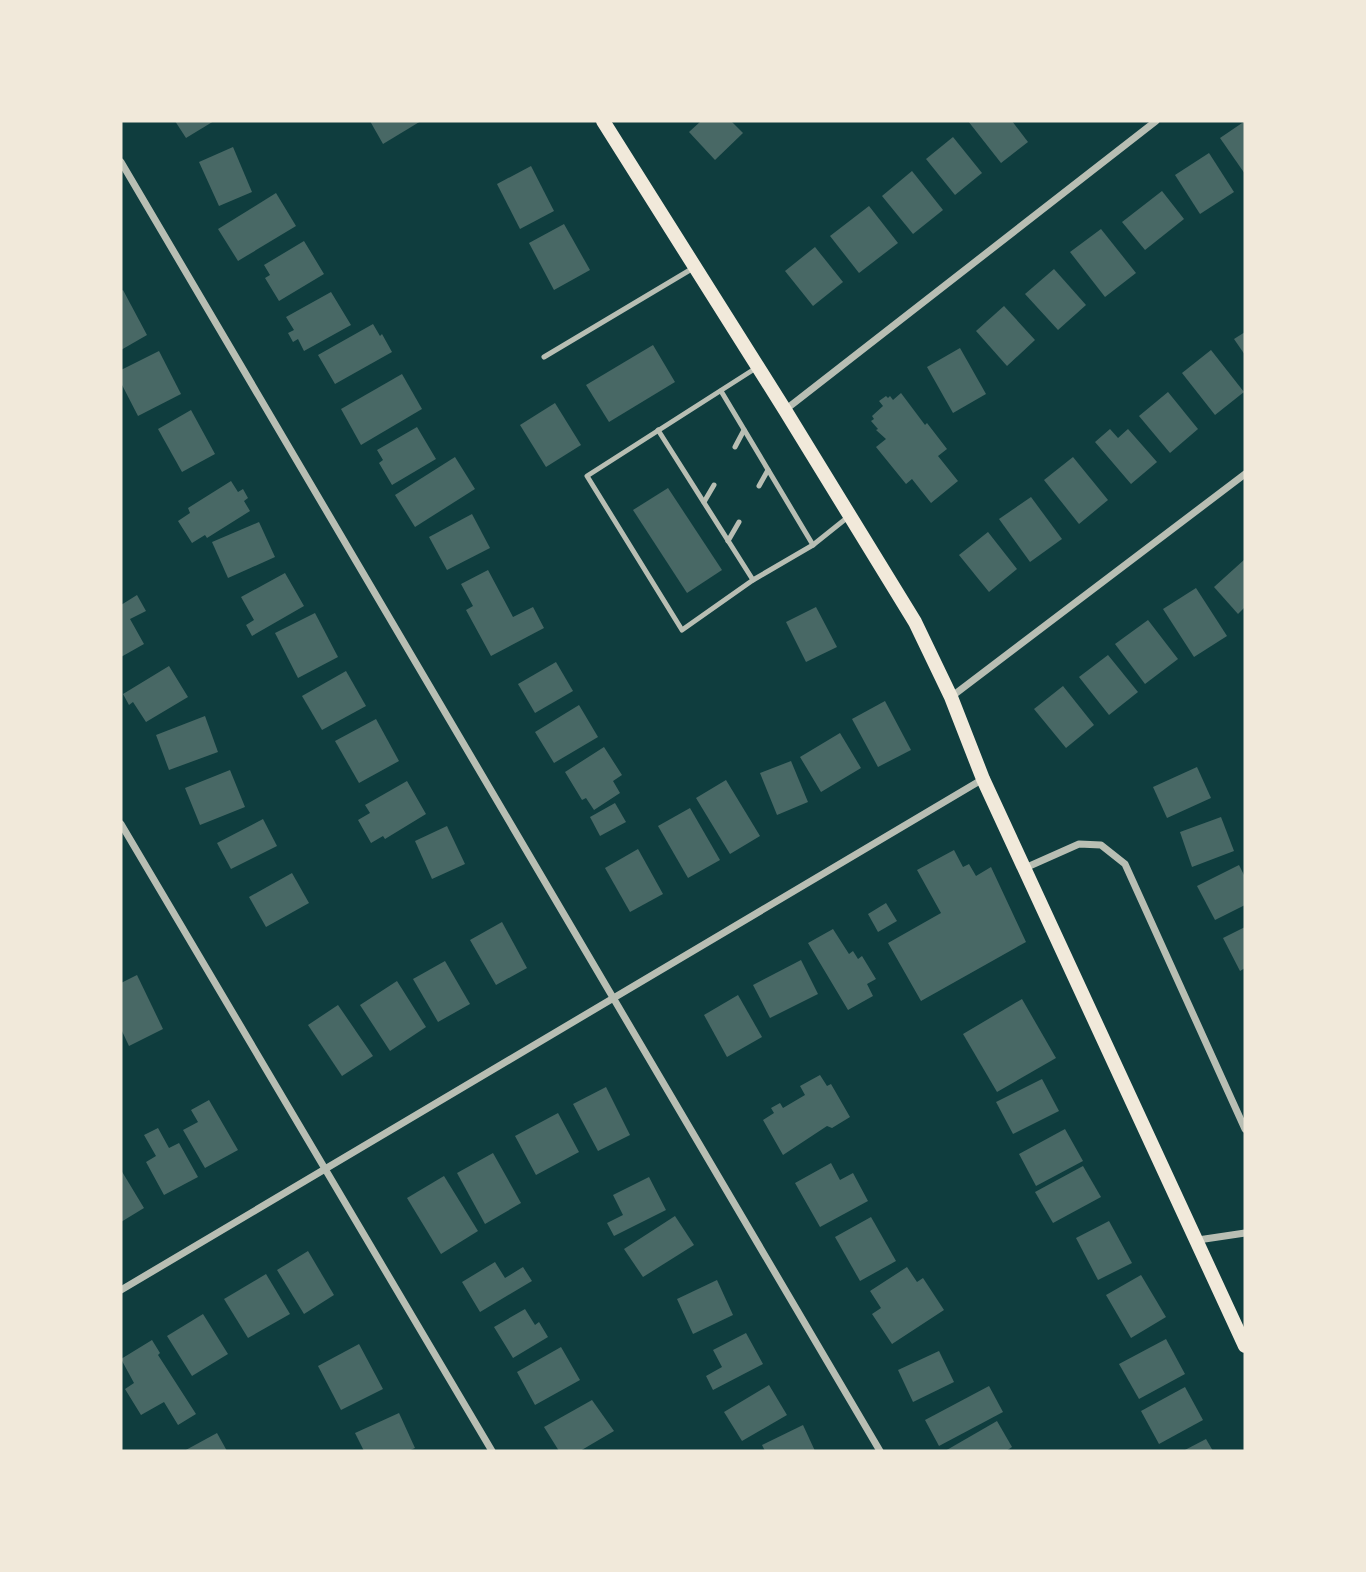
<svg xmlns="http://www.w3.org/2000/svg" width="1366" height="1572" viewBox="0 0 1366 1572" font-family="'IBM Plex Sans',sans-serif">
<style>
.building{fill:#486865}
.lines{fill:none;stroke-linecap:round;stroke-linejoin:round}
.service{stroke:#b8beb3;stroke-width:5}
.minor{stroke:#b8beb3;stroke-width:7}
.secondary{stroke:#f1e9da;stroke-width:14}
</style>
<rect width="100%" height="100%" fill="#0f3d3e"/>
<g class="building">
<path d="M175,121H214L186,138Z"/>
<path d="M370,121H421L383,144Z"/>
<path d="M701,121H731L743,133L715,160L689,132Z"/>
<path d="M968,121H1012L1028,142L1001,163Z"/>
<path d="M1245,121V174L1220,138Z"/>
<path d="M953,137L982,173L955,195L926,159Z"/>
<path d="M233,147L252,192L219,206L199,162Z"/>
<path d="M1209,153L1234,192L1200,214L1175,175Z"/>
<path d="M531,166L554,211L520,229L497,184Z"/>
<path d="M912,171L943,210L913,234L882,196Z"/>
<path d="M1162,191L1184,219L1145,250L1122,222Z"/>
<path d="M276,193L296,226L238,261L218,229Z"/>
<path d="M869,206L898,243L859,273L830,236Z"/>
<path d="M564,224L590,270L554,290L529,243Z"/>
<path d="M1101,229L1136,273L1105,297L1070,252Z"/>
<path d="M304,241L324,274L279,301L265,278L270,275L264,265Z"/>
<path d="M815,247L843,282L813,306L785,271Z"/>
<path d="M1054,269L1086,305L1058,330L1025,294Z"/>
<path d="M123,290L147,335L121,350V291Z"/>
<path d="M331,292L351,325L304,351L298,339L293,342L288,333L294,330L286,317Z"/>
<path d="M1004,306L1035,340L1007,366L976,331Z"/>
<path d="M373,324L380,336L382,334L392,352L335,384L318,355Z"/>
<path d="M1245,332V355L1234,339Z"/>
<path d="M653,345L675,382L609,422L586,385Z"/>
<path d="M960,348L986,394L953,413L927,367Z"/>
<path d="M1211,350L1244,392L1215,415L1182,373Z"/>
<path d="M159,351L181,394L138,416L121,383V370Z"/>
<path d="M402,374L422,409L361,445L341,409Z"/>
<path d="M1168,392L1198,429L1170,453L1139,416Z"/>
<path d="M901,393L925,425L927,423L947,449L938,456L958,481L931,503L912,479L906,484L876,447L886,439L876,430L878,429L871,421L874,419L872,416L883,406L879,401L886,396L888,398L890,396L893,400Z"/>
<path d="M555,403L581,445L546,467L520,425Z"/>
<path d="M191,410L215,454L182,472L158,429Z"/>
<path d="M417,427L436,459L392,485L379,463L383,460L377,450Z"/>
<path d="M1110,429L1118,438L1128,429L1157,462L1131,484L1095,442Z"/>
<path d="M455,457L475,489L415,527L395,495Z"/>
<path d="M1073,457L1108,500L1079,524L1044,480Z"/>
<path d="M231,481L238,492L243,489L248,498L244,501L250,511L207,538L205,535L192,543L178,521L190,513L188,508Z"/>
<path d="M668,488L722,570L687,593L633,510Z"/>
<path d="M1031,497L1062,539L1030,562L999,519Z"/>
<path d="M472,514L490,548L447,570L429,537Z"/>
<path d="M259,522L275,557L228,578L212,542Z"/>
<path d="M988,532L1017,569L989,592L959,555Z"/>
<path d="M1245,559V607L1238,614L1214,587Z"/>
<path d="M488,570L513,617L533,607L544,628L491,656L466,610L473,606L461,584Z"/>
<path d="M285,573L304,606L252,636L246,625L254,620L241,597Z"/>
<path d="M1196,588L1227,636L1194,657L1163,609Z"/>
<path d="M137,595L146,611L130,619L144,644L121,657V605Z"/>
<path d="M816,607L837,647L806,662L786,622Z"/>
<path d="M315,613L338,657L298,678L275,633Z"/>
<path d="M1148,620L1178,659L1145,684L1115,644Z"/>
<path d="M1108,655L1138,692L1109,715L1079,677Z"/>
<path d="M556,662L573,691L535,713L518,684Z"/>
<path d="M169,666L188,697L146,722L133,702L129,705L123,694Z"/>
<path d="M346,671L366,706L322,730L302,696Z"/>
<path d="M1063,686L1094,725L1066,748L1034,709Z"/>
<path d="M885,701L911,750L878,767L852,719Z"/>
<path d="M579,705L598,737L554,763L535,732Z"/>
<path d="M205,716L218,752L169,770L156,735Z"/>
<path d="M376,719L399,761L359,783L335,741Z"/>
<path d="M840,733L861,768L821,792L800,757Z"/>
<path d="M604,747L622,775L613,781L620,793L594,810L586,798L582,800L565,772Z"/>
<path d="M791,761L808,802L777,815L760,773Z"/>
<path d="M1197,767L1211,798L1167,818L1153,787Z"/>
<path d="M230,770L245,807L200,825L185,788Z"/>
<path d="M726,780L760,836L730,854L696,798Z"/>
<path d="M407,781L426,814L385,839L383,836L371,843L358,820L370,813L365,805Z"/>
<path d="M615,803L626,822L600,836L590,817Z"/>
<path d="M690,808L720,860L688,878L658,826Z"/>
<path d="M1221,817L1234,851L1192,867L1180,832Z"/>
<path d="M263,819L277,846L231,869L217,843Z"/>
<path d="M447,826L465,864L432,879L415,841Z"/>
<path d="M638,849L663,894L630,912L605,868Z"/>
<path d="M954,850L963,867L969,864L976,876L991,867L1026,942L921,1001L888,943L941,913L917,870Z"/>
<path d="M1239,865L1245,877V905L1215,920L1197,886Z"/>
<path d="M292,873L309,903L266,927L249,897Z"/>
<path d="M886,903L897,921L878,932L868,914Z"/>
<path d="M502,922L527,968L496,985L470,940Z"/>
<path d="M1245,927V968L1240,971L1223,938Z"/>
<path d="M833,929L849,954L853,951L858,959L862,956L876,979L867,984L873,996L848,1010L808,943Z"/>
<path d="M801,960L818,994L770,1018L753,985Z"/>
<path d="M445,961L470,1004L438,1022L413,979Z"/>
<path d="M137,975L163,1029L129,1046L121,1029V983Z"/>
<path d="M397,981L426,1027L390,1051L360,1005Z"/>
<path d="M738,995L762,1037L727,1057L704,1015Z"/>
<path d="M1022,999L1056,1058L997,1092L963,1034Z"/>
<path d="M338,1005L373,1056L342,1076L308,1025Z"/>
<path d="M820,1075L827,1086L831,1084L850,1117L832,1128L827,1126L783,1155L763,1120L774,1113L771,1108L780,1103L783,1108L805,1095L800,1086Z"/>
<path d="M1042,1079L1059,1111L1013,1134L996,1102Z"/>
<path d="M606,1087L630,1135L598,1151L573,1104Z"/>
<path d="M209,1100L238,1150L205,1168L183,1130L198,1122L191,1110Z"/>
<path d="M558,1113L579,1152L536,1175L515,1136Z"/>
<path d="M158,1128L169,1148L179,1143L198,1177L164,1195L146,1162L156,1156L144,1135Z"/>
<path d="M1065,1129L1083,1161L1036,1186L1019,1154Z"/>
<path d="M493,1153L521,1203L485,1224L457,1173Z"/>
<path d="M831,1163L840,1180L853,1173L868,1201L820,1227L795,1183Z"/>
<path d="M1083,1166L1101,1197L1053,1223L1035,1192Z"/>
<path d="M121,1170L144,1208L121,1222Z"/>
<path d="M444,1176L478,1231L441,1254L407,1198Z"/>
<path d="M649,1177L666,1210L614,1236L607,1223L623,1215L613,1195Z"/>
<path d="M675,1216L694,1245L643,1277L624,1249Z"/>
<path d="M871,1217L896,1261L860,1281L835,1237Z"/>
<path d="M1109,1221L1132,1263L1098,1280L1076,1238Z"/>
<path d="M308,1251L334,1295L304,1314L277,1270Z"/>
<path d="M495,1262L505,1278L523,1267L532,1281L480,1312L462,1282Z"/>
<path d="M907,1267L917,1282L923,1278L944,1310L892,1344L872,1314L881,1308L870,1291Z"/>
<path d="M266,1274L290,1314L248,1338L224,1299Z"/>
<path d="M1141,1275L1166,1317L1131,1338L1106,1295Z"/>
<path d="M717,1280L733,1315L693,1334L677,1299Z"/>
<path d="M525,1309L535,1325L539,1322L548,1337L513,1358L494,1327Z"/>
<path d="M203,1314L228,1354L192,1376L167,1336Z"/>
<path d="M746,1333L763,1364L713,1390L706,1376L722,1367L713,1350Z"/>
<path d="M1166,1339L1185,1374L1139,1399L1119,1364Z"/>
<path d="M152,1340L160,1353L158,1355L196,1414L178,1425L164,1402L141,1415L125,1389L134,1383L121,1359Z"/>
<path d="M359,1344L383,1389L341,1410L318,1366Z"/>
<path d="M561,1347L580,1380L535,1405L517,1372Z"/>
<path d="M939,1351L954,1382L913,1402L898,1370Z"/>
<path d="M769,1385L787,1415L742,1441L724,1412Z"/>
<path d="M989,1386L1003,1412L939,1446L925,1420Z"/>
<path d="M1185,1387L1203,1420L1159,1444L1141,1411Z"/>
<path d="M592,1400L614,1431L580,1451H559L544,1427Z"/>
<path d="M399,1413L415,1448L408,1451H364L355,1433Z"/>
<path d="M997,1421L1012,1447L1006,1451H945Z"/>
<path d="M803,1425L815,1451H765L762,1445Z"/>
<path d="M217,1433L227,1451H184Z"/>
<path d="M1206,1439L1213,1451H1183Z"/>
</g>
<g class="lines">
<g class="service">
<path d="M544,357L695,267"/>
<path d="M721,391L813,545"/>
<path d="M658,430L753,580L813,545L848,517"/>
<path d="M735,447L744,430"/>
<path d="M759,486L768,470"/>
<path d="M704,502L714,485"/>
<path d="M728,541L739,522"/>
<path d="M753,580L682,630L587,476L756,368"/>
</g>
<g class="minor">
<path d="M121,162L880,1451"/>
<path d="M785,410L1156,121"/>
<path d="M951,697L1245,474"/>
<path d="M121,824L492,1451"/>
<path d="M1025,868L1079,844L1101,845L1125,864L1245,1129"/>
<path d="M1198,1240L1245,1233"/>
<path d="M121,1290L983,779"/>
</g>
<path class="secondary" d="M603,121L785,410L915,622L951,697L983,779L1245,1346"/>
</g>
<rect width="1366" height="1572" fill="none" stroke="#f1e9da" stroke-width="245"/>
</svg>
